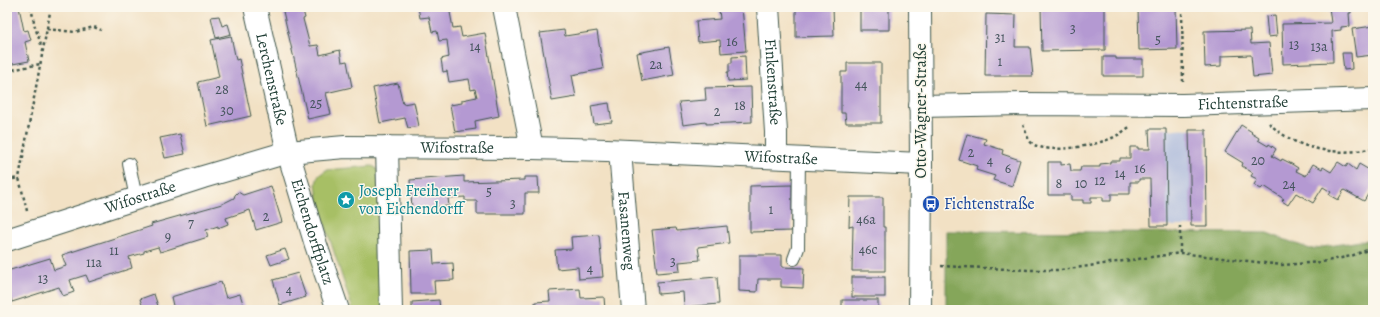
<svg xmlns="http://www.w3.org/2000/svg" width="1380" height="317" viewBox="0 0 1380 317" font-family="Alegreya,serif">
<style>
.industrial{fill:#bac4de}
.green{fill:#a7bf65;stroke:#637e4c}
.forest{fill:#85a65a;stroke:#527247}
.building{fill:#b499d2}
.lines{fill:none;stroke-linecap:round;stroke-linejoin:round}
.service-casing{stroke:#3f564a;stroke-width:14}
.minor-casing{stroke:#3f564a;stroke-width:24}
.tertiary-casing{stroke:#3f564a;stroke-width:24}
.path{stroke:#3f564a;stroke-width:2.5;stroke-dasharray:3 3;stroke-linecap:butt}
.service{stroke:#fff;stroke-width:12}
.minor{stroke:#fff;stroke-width:22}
.tertiary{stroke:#fff;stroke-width:22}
.labels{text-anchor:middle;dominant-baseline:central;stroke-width:3;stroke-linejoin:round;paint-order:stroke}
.number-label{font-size:14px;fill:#44545c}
.street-label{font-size:16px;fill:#1f3d34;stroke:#fbf7ec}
.culture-label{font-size:16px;fill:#0d838f;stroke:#fbf7ec;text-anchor:start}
.transit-label{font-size:16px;fill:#164399;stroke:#fbf7ec;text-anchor:start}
</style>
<rect width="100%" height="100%" fill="#fbf7ec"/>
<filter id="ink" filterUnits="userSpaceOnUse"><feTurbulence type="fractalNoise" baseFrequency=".025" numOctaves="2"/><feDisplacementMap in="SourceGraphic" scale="8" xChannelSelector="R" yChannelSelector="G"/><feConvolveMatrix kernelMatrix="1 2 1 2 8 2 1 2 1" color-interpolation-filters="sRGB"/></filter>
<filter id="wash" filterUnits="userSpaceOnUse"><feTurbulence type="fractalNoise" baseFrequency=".012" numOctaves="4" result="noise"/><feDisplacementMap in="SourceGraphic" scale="16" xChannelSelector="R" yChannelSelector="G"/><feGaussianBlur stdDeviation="0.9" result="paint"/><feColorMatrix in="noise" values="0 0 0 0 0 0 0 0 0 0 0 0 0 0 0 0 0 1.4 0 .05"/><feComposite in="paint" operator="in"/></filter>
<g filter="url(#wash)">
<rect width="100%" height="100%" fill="#f2e1c4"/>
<path class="industrial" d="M1149,129L1206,130L1207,226H1151Z"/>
<path class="green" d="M372,166L376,168L378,172L384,310H353L319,206L316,184L318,176L326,170Z"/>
<path class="forest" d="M946,231L1267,233L1310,249L1373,239V310H946Z"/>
<g id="blocks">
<g class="building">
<path d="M7,7H19L24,31L28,30L31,40L25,42L29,61L7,65Z"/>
<path d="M282,7H302L305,18L303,19L310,46L318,45L320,55L340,50L342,62L347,61L352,87L326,93L331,114L308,119Z"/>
<path d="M418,7H449L453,28L460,27L462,37L485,33L499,116L475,121L476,129L455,132L450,105L462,103V100L477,97L475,89L471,90L469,79L449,82L447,71L443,72L441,59L449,57L447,40L439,41L437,31L432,32L429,17L420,18Z"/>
<path d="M742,7L746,51L721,53L720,40L698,42L696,21L720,19L719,10Z"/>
<path d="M796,7H833L834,36L796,37Z"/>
<rect x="860" y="7" width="29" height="23"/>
<path d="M1041,7H1105V50L1042,51Z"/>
<path d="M1138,7H1176L1177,49L1139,50Z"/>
<path d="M1329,7H1351V13H1349L1350,26L1341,27V30L1332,31L1333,62L1283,64L1282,24L1331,23Z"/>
<path d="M986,14L1016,15L1015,47H1030L1033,76H985Z"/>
<path d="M1275,15L1277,36L1268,37L1266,16Z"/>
<path d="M219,16L222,26L228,24L231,34L216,38L211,17Z"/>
<path d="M1373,26V55L1356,57L1352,29Z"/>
<path d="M564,30L565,36L597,31L603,69L572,75L576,97L552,101L540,33Z"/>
<path d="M1250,30L1251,44L1269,43L1272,75L1253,77L1251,55L1221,56V66L1205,67L1204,31Z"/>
<path d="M231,36L236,60L239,59L251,116L207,126L198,82L219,77L211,40Z"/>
<path d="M669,47L674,75L642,81L637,53Z"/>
<path d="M1342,53H1351L1352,69L1344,70Z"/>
<path d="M745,56L746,80L728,81L727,72H729V63H732V57Z"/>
<path d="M1103,57H1116V59H1143V76H1103Z"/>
<path d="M847,63H881V123H846L845,113H841V72H847Z"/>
<path d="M398,83L403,104L414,102L419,126L408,128L405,118L380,123L373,88Z"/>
<path d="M751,87L752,122L706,124V122L683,125L679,102L706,100L705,88Z"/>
<path d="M609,103L612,122L594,124L591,106Z"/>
<path d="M1241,125L1252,132L1251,133L1259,138L1258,140L1268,146L1269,144L1276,149L1272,156L1281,161L1282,159L1290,163L1298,168L1296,171L1306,176L1313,164L1322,169L1323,167L1331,172L1338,162L1346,167L1348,164L1356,170L1359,164L1371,171L1372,169H1373V186L1364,201L1344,190L1338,200L1329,195L1331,192L1323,187L1313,203L1296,193L1288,205L1282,201L1284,199L1264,186L1261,189L1254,185L1257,179L1251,176L1253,173L1242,166L1243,163L1225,152Z"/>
<path d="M1149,129H1166L1167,226H1151L1150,179H1139V182H1130V194H1111V201H1103V197H1091V203H1083V200H1071V195H1048V162H1061V165L1070,164L1071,171H1080L1081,167H1100V164L1110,163V161H1120V158H1130V147H1138V149H1150Z"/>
<path d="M1189,130H1206L1207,226H1191Z"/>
<path d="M180,134L185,154L165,158L160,138Z"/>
<path d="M967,134L986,139L984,144L1003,150L1002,154L1020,160L1012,186L993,180L995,176L976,170L977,166L959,160Z"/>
<path d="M464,176V182L524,180V177H538L539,193H525V214H477V201H465V197L448,198L449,206L412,209L410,180Z"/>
<path d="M792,185V231L750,232V186Z"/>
<path d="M271,186L282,222L256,230L250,210L226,218L228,224L218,228V226L206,230L208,237L160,252L158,247L144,251V253L129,257L132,268L89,282L86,275L70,280L74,292L63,296L59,287L12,302L7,288V271L50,258L54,270L66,266L62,255L152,226L151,224L222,204L234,198L235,195L238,192L243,195Z"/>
<path d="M850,197H883V227H885V271H852L853,226L849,227Z"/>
<path d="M727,226L729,243L698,247L700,260L679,262L680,271L657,273L652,230L676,228L677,231Z"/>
<path d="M599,235L603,277L579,279L578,267L557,269L555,250L572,249L571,237Z"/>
<path d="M285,249L289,259L271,265L267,255Z"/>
<path d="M433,250L434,264L453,263L454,280L434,281L435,294H411L410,251Z"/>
<path d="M739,255H782V267L804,268L803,288L781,287V279H758L757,292L739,291Z"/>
<path d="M298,273L306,297L280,305L273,280Z"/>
<path d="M717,277L719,304L684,307L683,292L658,294L657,282Z"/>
<rect x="852" y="277" width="33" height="20"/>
<path d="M221,282L226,298L240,294L245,310H234V308L230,310H174L171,297Z"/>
<path d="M580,289L581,298L604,297L605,310H536L535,302L550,301L549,291Z"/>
<path d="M154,294L158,306L144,310L140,299Z"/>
<path d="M439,300L440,310H412V302Z"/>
<rect x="842" y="300" width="36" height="10"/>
</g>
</g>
</g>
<g filter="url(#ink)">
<use href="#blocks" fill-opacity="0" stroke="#3f564a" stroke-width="1"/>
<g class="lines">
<defs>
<g id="service">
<path d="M129,164L136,198"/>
<path d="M794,259L798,248L799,158"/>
</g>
<g id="minor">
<path id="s1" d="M255,7L288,152L316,245L338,310"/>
<path d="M504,7L532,148"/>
<path id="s2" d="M768,7L776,132V157"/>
<path id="s3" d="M920,106L1023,104L1183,105L1373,99"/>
<path d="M387,147L391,310"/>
<path id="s4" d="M620,151L633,310"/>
<path id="s5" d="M7,240L203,177L288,152L345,147L532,148L607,150L921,164"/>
</g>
<path id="tertiary" d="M920,310L921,164L920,7"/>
</defs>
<use href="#service" class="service-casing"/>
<use href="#minor" class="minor-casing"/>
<use href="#tertiary" class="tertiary-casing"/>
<g class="path">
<path d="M31,7L35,27L42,47"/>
<path d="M1182,7L1183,84"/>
<path d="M47,29L75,32L94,27L101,30"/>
<path d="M7,71L40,64"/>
<path d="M1269,123C1295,150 1338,157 1373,148"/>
<path d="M1023,125C1026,131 1027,140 1033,144C1049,155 1096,145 1112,138C1119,135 1125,130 1131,126"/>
<path d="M7,180L19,178"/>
<path d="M27,211L19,178L51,7"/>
<path d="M1180,253V226"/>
<path d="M941,266L1030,270H1061L1180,253L1282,265L1322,262L1351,256L1373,248"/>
</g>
<use href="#service" class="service"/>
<use href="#minor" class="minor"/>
<use href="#tertiary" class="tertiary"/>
</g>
</g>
<defs>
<symbol id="sight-disc" viewBox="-11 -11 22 22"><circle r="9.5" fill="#0f9aa8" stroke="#fbf7ec"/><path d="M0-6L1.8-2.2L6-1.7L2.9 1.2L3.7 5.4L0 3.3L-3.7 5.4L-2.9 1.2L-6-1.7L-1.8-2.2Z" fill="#fff"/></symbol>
<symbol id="bus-disc" viewBox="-11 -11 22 22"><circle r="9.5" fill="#1a4fb4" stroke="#fbf7ec"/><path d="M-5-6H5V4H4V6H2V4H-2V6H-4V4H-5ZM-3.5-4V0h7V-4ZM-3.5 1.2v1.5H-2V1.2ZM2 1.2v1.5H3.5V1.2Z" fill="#fff"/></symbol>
</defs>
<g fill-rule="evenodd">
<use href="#sight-disc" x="336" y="190" width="20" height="20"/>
<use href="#bus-disc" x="921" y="194" width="20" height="20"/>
</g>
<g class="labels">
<g class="number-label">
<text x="1073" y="28">3</text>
<text x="1000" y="37">31</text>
<text x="1158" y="39">5</text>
<text x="732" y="41">16</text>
<text x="1294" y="44">13</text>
<text x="475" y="46">14</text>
<text x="1319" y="46">13a</text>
<text x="1000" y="61">1</text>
<text x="656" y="64">2a</text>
<text x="861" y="84">44</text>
<text x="222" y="89">28</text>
<text x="316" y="103">25</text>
<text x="740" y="105">18</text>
<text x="227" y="110">30</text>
<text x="717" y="111">2</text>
<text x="971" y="152">2</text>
<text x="990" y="160">4</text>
<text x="1258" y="160">20</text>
<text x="1008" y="168">6</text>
<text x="1140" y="168">16</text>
<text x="1120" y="173">14</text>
<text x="1100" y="180">12</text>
<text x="1059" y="183">8</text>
<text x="1081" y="183">10</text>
<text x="1289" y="184">24</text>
<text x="489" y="191">5</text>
<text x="513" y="203">3</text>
<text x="771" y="209">1</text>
<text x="266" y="216">2</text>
<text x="866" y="219">46a</text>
<text x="191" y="223">7</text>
<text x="168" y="236">9</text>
<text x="868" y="249">46c</text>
<text x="114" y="250">11</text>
<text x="673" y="261">3</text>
<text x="94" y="262">11a</text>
<text x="590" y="268">4</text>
<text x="43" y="278">13</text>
<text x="289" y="289">4</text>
</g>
<g class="street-label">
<text stroke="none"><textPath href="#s1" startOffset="74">Lerchenstraße</textPath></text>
<text stroke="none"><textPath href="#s2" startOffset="75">Finkenstraße</textPath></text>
<text stroke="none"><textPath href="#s3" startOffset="323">Fichtenstraße</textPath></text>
<text transform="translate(921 111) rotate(-90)">Otto-Wagner-Straße</text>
<text stroke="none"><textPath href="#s5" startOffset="464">Wifostraße</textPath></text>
<text stroke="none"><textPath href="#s5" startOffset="788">Wifostraße</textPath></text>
<text stroke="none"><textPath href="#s5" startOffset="140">Wifostraße</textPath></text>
<text stroke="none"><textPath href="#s4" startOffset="80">Fasanenweg</textPath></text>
<text stroke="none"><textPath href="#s1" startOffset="232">Eichendorffplatz</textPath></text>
</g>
<g class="culture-label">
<text x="359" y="191">Joseph Freiherr<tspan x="359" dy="18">von Eichendorff</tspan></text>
</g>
<g class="transit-label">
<text x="944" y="204">Fichtenstraße</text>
</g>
</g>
<rect width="1380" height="317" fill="none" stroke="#fbf7ec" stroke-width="24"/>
</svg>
